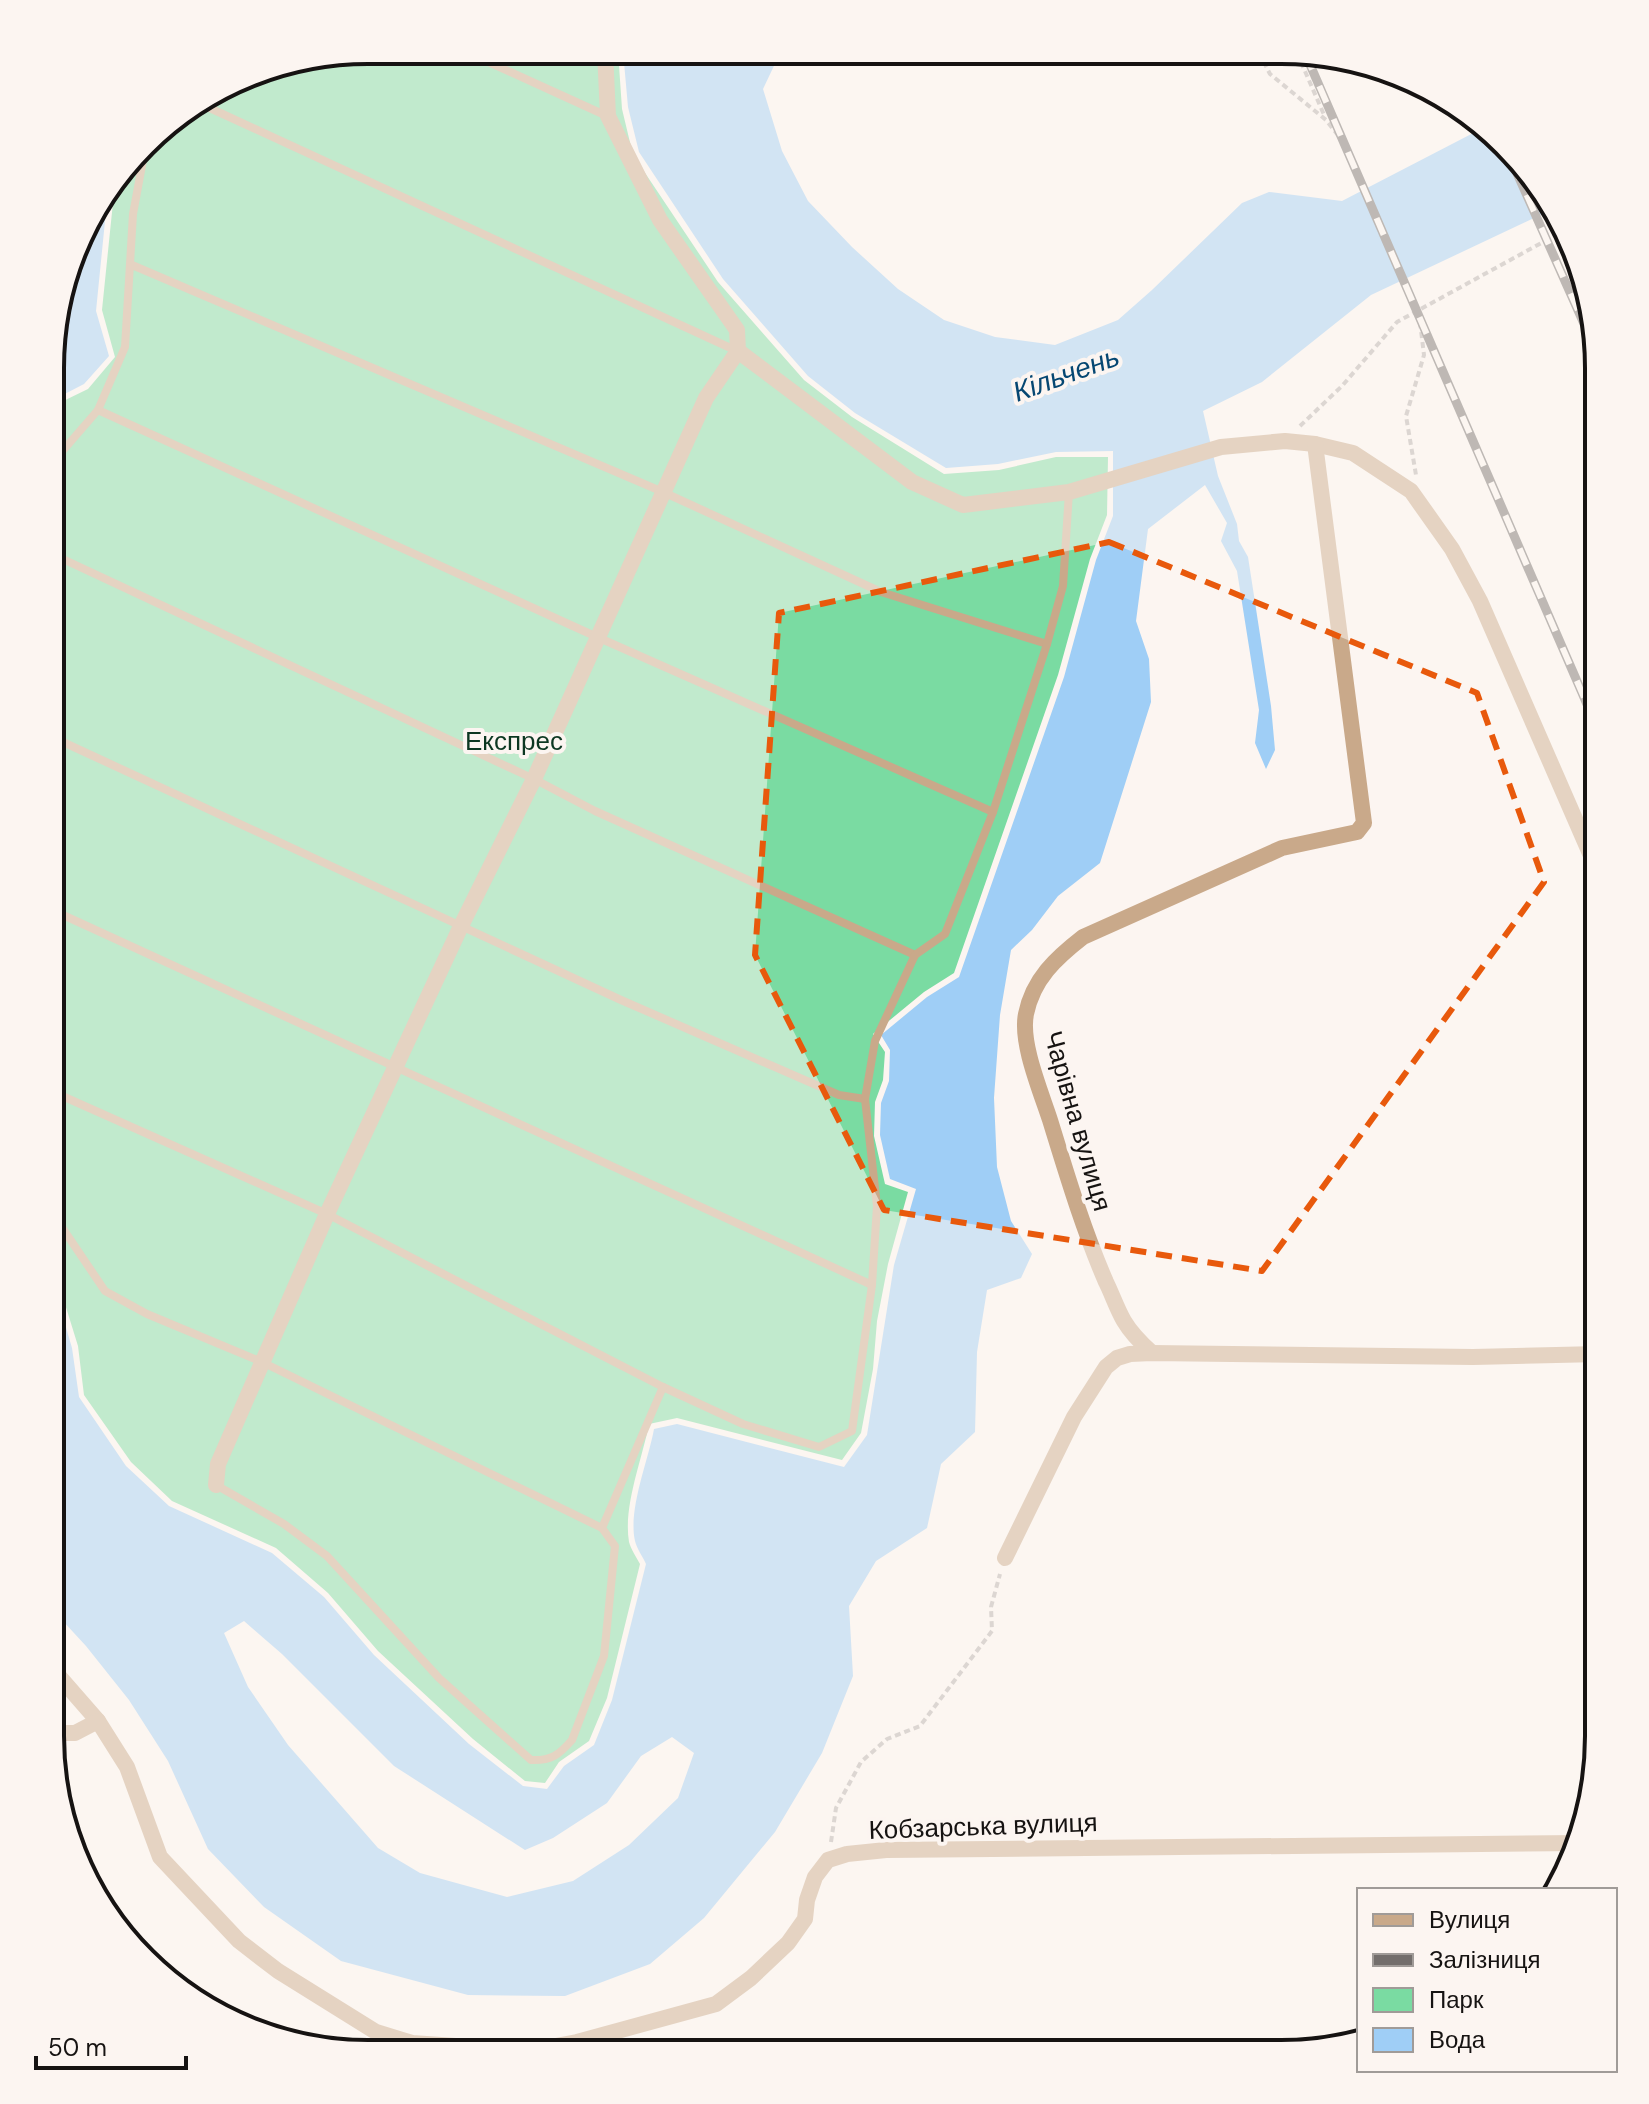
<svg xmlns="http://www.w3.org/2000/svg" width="1649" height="2104" viewBox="0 0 1649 2104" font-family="'DM Sans',sans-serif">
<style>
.green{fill:#7adba2}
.water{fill:#9fcef6;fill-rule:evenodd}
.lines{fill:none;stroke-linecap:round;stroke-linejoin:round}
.path{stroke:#b6b0ad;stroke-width:4;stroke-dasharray:6 4;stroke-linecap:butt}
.service{stroke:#c9a98a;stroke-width:8}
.minor{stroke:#c9a98a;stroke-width:16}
.rail-casing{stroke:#736e6c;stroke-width:9}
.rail{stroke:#fcf5f1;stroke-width:6;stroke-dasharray:18;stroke-linecap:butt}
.marked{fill:none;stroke:#e8590c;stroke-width:6;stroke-dasharray:16 10;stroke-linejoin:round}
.labels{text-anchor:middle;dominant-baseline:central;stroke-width:8;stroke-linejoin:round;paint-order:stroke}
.park-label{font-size:26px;fill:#0c3721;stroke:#fcf5f1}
.street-label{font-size:26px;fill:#161312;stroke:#fcf5f1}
.water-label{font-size:28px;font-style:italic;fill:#064772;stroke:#fcf5f1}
.rim{fill:none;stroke:#161312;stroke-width:4}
</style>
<rect width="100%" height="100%" fill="#fcf5f1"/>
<path class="green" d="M368,50L618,51L622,109L633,155L718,282L804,380L852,417L944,474L999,470L1056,457H1108L1107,515L1090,559L1058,675L954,973L924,992L873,1034L885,1052L883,1080L875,1102L874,1136L885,1184L908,1192L888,1264L877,1321L873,1369L861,1433L842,1460L677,1418L649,1424C642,1460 623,1506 629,1542C631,1549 636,1557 640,1564L607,1698L589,1741L559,1762L545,1783L525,1781L473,1739L378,1651L328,1593L276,1548L172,1501L131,1462L84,1395L78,1346L65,1304L51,1283L53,406L88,389L115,357L102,310L115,183L159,129L265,67Z"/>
<g class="water">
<path d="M623,51H781L763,89L782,151L808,201L852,247L898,289L944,320L995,337L1055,345L1118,320L1152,290L1242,203L1269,192L1342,201L1481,129L1555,208L1371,295L1262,382L1203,411L1218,476L1237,524L1239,541L1248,557L1271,706L1275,750L1266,769L1255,743L1259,710L1237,571L1221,541L1227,523L1205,485L1148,529L1136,621L1149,659L1151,702L1100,863L1058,896L1032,930L1011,950L1000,1015L994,1098L997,1167L1011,1221L1032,1254L1021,1278L987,1290L977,1352L975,1432L941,1464L927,1528L876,1561L849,1606L853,1676L822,1753L775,1832L704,1918L650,1964L565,1996L468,1995L341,1961L264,1907L208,1849L168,1761L129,1700L86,1646L50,1607L51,1294L60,1307L72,1348L79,1397L126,1466L169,1506L272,1553L324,1597L374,1655L469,1744L523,1786L547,1789L564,1766L594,1745L612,1700L646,1564C643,1557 637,1549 635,1541C628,1509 648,1462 654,1429L677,1424L844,1467L867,1435L894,1265L916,1189L890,1179L880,1135L881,1103L889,1081L890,1050L881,1035L927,997L959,977L1064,677L1096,560L1113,516V451L1056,452L998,464L946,468L855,413L808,376L723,279L639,152L628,107ZM244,1621L282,1654L394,1766L525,1850L553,1838L607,1803L641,1756L672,1737L694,1753L678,1798L629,1845L573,1881L507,1897L420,1873L378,1848L288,1745L248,1687L224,1633Z"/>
<path d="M108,191L96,311L109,356L84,384L53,400V326L92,210Z"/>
</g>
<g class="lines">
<g class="path">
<path d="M1259,53L1270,74L1326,120L1344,143L1420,322L1424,355L1406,416L1416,475"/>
<path d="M1297,53L1325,117"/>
<path d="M1300,426L1342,386L1397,322L1565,230"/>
<path d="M831,1842L836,1808L861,1762L887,1739L920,1726L992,1631L991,1607L1000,1574"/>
</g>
<g class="service">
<path d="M462,50L607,116"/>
<path d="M201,104L737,351"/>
<path d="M132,265L663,492L881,592L1047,644"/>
<path d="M98,410L597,637L993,812"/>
<path d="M53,462L98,410L125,347L133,214L146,144"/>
<path d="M52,554L534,779L595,811L915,955"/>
<path d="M52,737L621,1000L839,1095L865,1099"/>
<path d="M52,910L872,1285"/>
<path d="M51,1091L327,1214L663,1387L743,1424L819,1447L852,1431L872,1285L877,1206L865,1099L875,1041L915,955L945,934L993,812L1047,644L1063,586L1069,492"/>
<path d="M51,1211L105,1291L147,1314L262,1362L602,1528"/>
<path d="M216,1485L284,1524L327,1556L439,1678L531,1760C551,1761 559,1755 572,1740L604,1656L615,1546L602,1528L663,1387"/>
</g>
<g class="minor">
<path d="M738,351L912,482L963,505L1069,492L1221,447L1285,441L1315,444L1353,453L1411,491L1452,549L1480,601L1599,874"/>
<path d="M1152,1353C1141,1343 1131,1333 1124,1321C1117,1309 1112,1294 1106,1282C1083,1229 1067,1175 1050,1120C1041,1092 1020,1043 1026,1014C1033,979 1056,958 1083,937L1282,848L1357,832L1364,823L1315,444"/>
<path d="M216,1485L218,1464L327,1214L461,926L534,779L706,398L738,351L737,330L660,220L608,116L605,51"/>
<path d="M1005,1558L1074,1417L1106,1367L1117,1358L1130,1354L1152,1353L1473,1357L1599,1354"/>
<path d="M50,1666L98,1721L127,1767L160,1857L239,1941L278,1971L376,2032L412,2043L529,2051L577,2042L716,2004L751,1978L788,1943L805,1919L807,1900L815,1877L828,1860L847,1854L886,1850L1580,1843"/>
<path d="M50,1733H75L98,1721"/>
</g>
<defs>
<g id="rail">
<path d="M1305,53L1599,732"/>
<path d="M1512,162L1597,353"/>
</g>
</defs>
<use href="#rail" class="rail-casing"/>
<use href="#rail" class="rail"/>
</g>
<path d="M0 0H1649V2104H0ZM1109,542L1477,693L1544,882L1262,1271L884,1210L755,955L779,613Z" fill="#fcf5f1" fill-opacity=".55" fill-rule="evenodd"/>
<path class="marked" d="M1109,542L1477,693L1544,882L1262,1271L884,1210L755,955L779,613Z"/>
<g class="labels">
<g class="park-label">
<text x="514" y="741">Експрес</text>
</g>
<g class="street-label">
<text transform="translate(1078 1121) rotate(74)">Чарівна вулиця</text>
<text transform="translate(983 1826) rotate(-2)">Кобзарська вулиця</text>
</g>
<g class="water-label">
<text transform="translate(1066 374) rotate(-20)">Кільчень</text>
</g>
</g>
<path d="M0 0H1649V2104H0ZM368 64H1281A304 304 0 0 1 1585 368V1736A304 304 0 0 1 1281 2040H368A304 304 0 0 1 64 1736V368A304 304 0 0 1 368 64Z" fill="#fcf5f1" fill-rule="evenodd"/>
<path class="rim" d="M368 64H1281A304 304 0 0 1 1585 368V1736A304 304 0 0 1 1281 2040H368A304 304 0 0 1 64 1736V368A304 304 0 0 1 368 64Z"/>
<rect x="1357" y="1888" width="260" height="184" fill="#fcf5f1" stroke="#a09b98" stroke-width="2"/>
<rect x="1373" y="1914" width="40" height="12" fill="#c9a98a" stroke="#a09b98" stroke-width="2"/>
<text x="1429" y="1928" font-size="24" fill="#161312">Вулиця</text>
<rect x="1373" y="1954" width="40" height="12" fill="#736e6c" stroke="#a09b98" stroke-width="2"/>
<text x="1429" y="1968" font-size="24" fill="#161312">Залізниця</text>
<rect x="1373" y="1988" width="40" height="24" fill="#7adba2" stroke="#a09b98" stroke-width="2"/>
<text x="1429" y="2008" font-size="24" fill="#161312">Парк</text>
<rect x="1373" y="2028" width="40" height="24" fill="#9fcef6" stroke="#a09b98" stroke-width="2"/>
<text x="1429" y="2048" font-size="24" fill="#161312">Вода</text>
<path d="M36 2056v12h150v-12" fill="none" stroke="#161312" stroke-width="4"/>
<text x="48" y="2056" font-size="24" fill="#161312" stroke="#fcf5f1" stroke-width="6" paint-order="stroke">50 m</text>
</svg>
